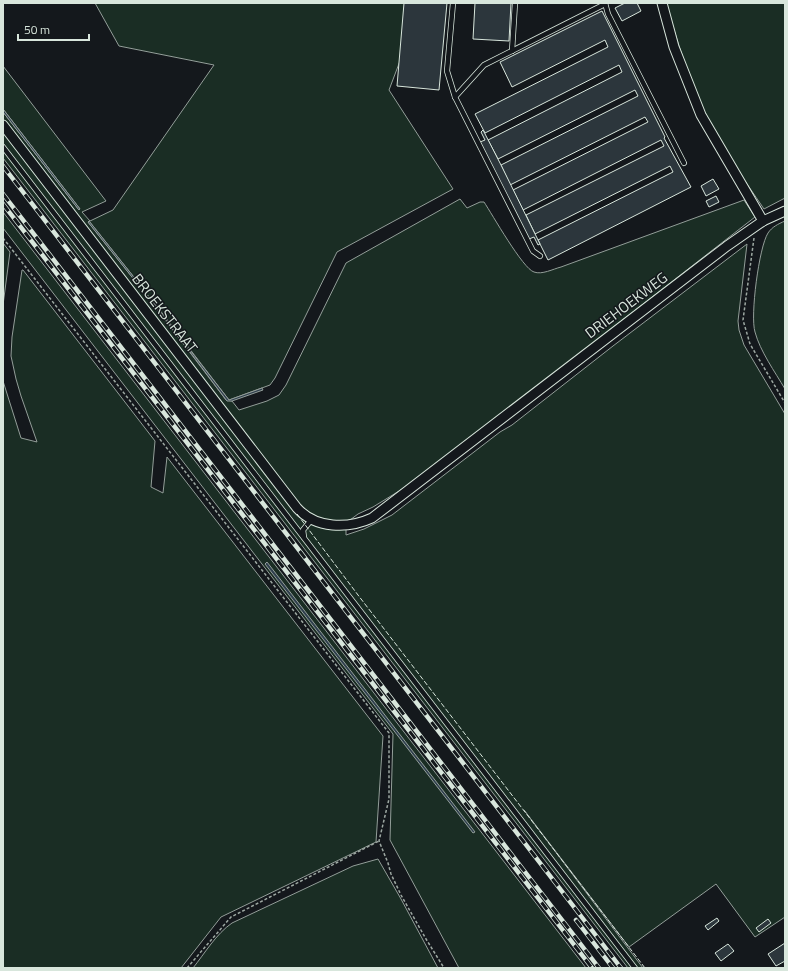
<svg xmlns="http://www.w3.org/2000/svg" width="788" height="971" viewBox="0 0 788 971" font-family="'Titillium Web',sans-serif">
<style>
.green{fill:#1a2d24;stroke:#939e99;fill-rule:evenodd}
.water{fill:#2f3f4d;stroke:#939e99}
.building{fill:#2c363c;stroke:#d8e6dc}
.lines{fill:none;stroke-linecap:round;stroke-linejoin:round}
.lane-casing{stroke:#d8e6dc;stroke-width:6}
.street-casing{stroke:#d8e6dc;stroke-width:11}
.path{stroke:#9da8a2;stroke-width:1.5;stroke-dasharray:3 2;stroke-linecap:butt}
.lane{stroke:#14181c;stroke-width:4.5}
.street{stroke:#14181c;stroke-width:9}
.rail-casing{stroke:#d8e6dc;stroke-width:4.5}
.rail{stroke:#14181c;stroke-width:3;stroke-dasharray:9;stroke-linecap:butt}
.fence{stroke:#d8e6dc;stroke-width:1;stroke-dasharray:5 2;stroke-linecap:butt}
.labels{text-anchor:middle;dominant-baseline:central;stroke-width:3;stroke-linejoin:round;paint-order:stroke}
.street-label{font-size:15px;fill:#d8e6dc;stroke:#14181c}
</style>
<rect width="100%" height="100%" fill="#14181c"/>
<g class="green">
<path d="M95,3H422L389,90L453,189L337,252L275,378L270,385L229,400L149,296H147L226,400L232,401L239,410L267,401L279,395L286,385L346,263L460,199L467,208L480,202H484C492,214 523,269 534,272C542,275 553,269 561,267L744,200L755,217L417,480L373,507L358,514L346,523L329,522L307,514L3,122V112L79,210L80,209L3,109V66L106,201L82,212L90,221L113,210L214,65L119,46ZM89,221L137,281L136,282L88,222Z"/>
<path d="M666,3H785V198L764,209C744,179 721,149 706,116C689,79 677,41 666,3Z"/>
<path d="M3,128L296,509L346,528V535L364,529L392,515L500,432L512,425L613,346L747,244L738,321L739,330L744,345L785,414V917L755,937L716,884L629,947L524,810L643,968H628L3,158Z"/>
<path d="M3,212L586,968H459L390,840L393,734L3,228Z"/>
<path d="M785,221V389C775,372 760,351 755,332C750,316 759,247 768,233C772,227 778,224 785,221Z"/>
<path d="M3,243L10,252L3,305Z"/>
<path d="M22,270H23L155,441L151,487L163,493L167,457L383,736L376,842L221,917L181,968H3V381L21,438L37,442L21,396L16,379L11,356L12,337Z"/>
<path d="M378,859L401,899L438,968H193C205,953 216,934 232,923L353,866Z"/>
</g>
<g class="water">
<path d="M3,109L80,209L79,210L3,112Z"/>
<path d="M89,221L137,281L136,282L88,222Z"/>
<path d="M147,295L229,400L262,388L263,390L232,401H227Z"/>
<path d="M267,562L475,832L473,833L265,564Z"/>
</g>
<g class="building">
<path d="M404,3H447L439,90L397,86Z"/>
<path d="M475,3H511L509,41L473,39Z"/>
<path d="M625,3H637L641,11L622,21L615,8Z"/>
<path d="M602,11L665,137L664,138L691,187L548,260L538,240L673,172L670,166L535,234L526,215L664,146L661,140L523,210L513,190L648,122L645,117L510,185L501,165L638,96L635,90L498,159L488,140L622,72L619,65L485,133L475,114L608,47L605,40L512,87L500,62Z"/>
<path d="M483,130L501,165L540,244L538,245L534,237L529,239L480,142L485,140L481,132Z"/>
<path d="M713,179L719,189L706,196L701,186Z"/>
<path d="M716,196L719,202L709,207L706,201Z"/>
<path d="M717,918L719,921L708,930L705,926Z"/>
<path d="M768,919L771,923L759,932L756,928Z"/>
<path d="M785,943V961L776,966L768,954Z"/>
<path d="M728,944L734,951L721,961L715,953Z"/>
</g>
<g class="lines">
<defs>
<g id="lane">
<path d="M453,3L447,71L455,97"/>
<path d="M605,3L608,14L684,163"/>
<path d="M512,51L515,3"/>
<path d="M3,147L635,968"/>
<path d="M540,256L533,251L455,97L484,65L605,4"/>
<path d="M304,537L303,530L312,519"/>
</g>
<g id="street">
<path d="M662,3L674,47L701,115L763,221"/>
<path d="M3,125L297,508C316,529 348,529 372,518L727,246L763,221L785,211"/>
</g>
</defs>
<use href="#lane" class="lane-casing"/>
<use href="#street" class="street-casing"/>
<g class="path">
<path d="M3,238L389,733V799L379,841L388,863L391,874L401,895L426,939L444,968"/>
<path d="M754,238L743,320L750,344L785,403"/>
<path d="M187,968L231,917L379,841"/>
</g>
<use href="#lane" class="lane"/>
<use href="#street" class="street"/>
<defs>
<g id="rail">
<path d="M3,166L621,968"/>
<path d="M3,194L599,968"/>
<path d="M3,204L592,968"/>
<path d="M576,920L613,968"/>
</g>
</defs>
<use href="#rail" class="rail-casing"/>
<use href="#rail" class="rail"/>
<path class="fence" d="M297,514L358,595L645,968"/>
</g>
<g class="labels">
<g class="street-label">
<text transform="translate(626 305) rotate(-37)">DRIEHOEKWEG</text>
<text transform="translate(165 313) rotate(52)">BROEKSTRAAT</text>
</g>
</g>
<rect width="788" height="971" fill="none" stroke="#d8e6dc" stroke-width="8"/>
<path d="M18 34v6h71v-6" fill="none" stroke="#d8e6dc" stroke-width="2"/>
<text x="24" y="34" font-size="12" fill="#d8e6dc" stroke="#14181c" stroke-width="3" paint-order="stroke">50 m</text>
</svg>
